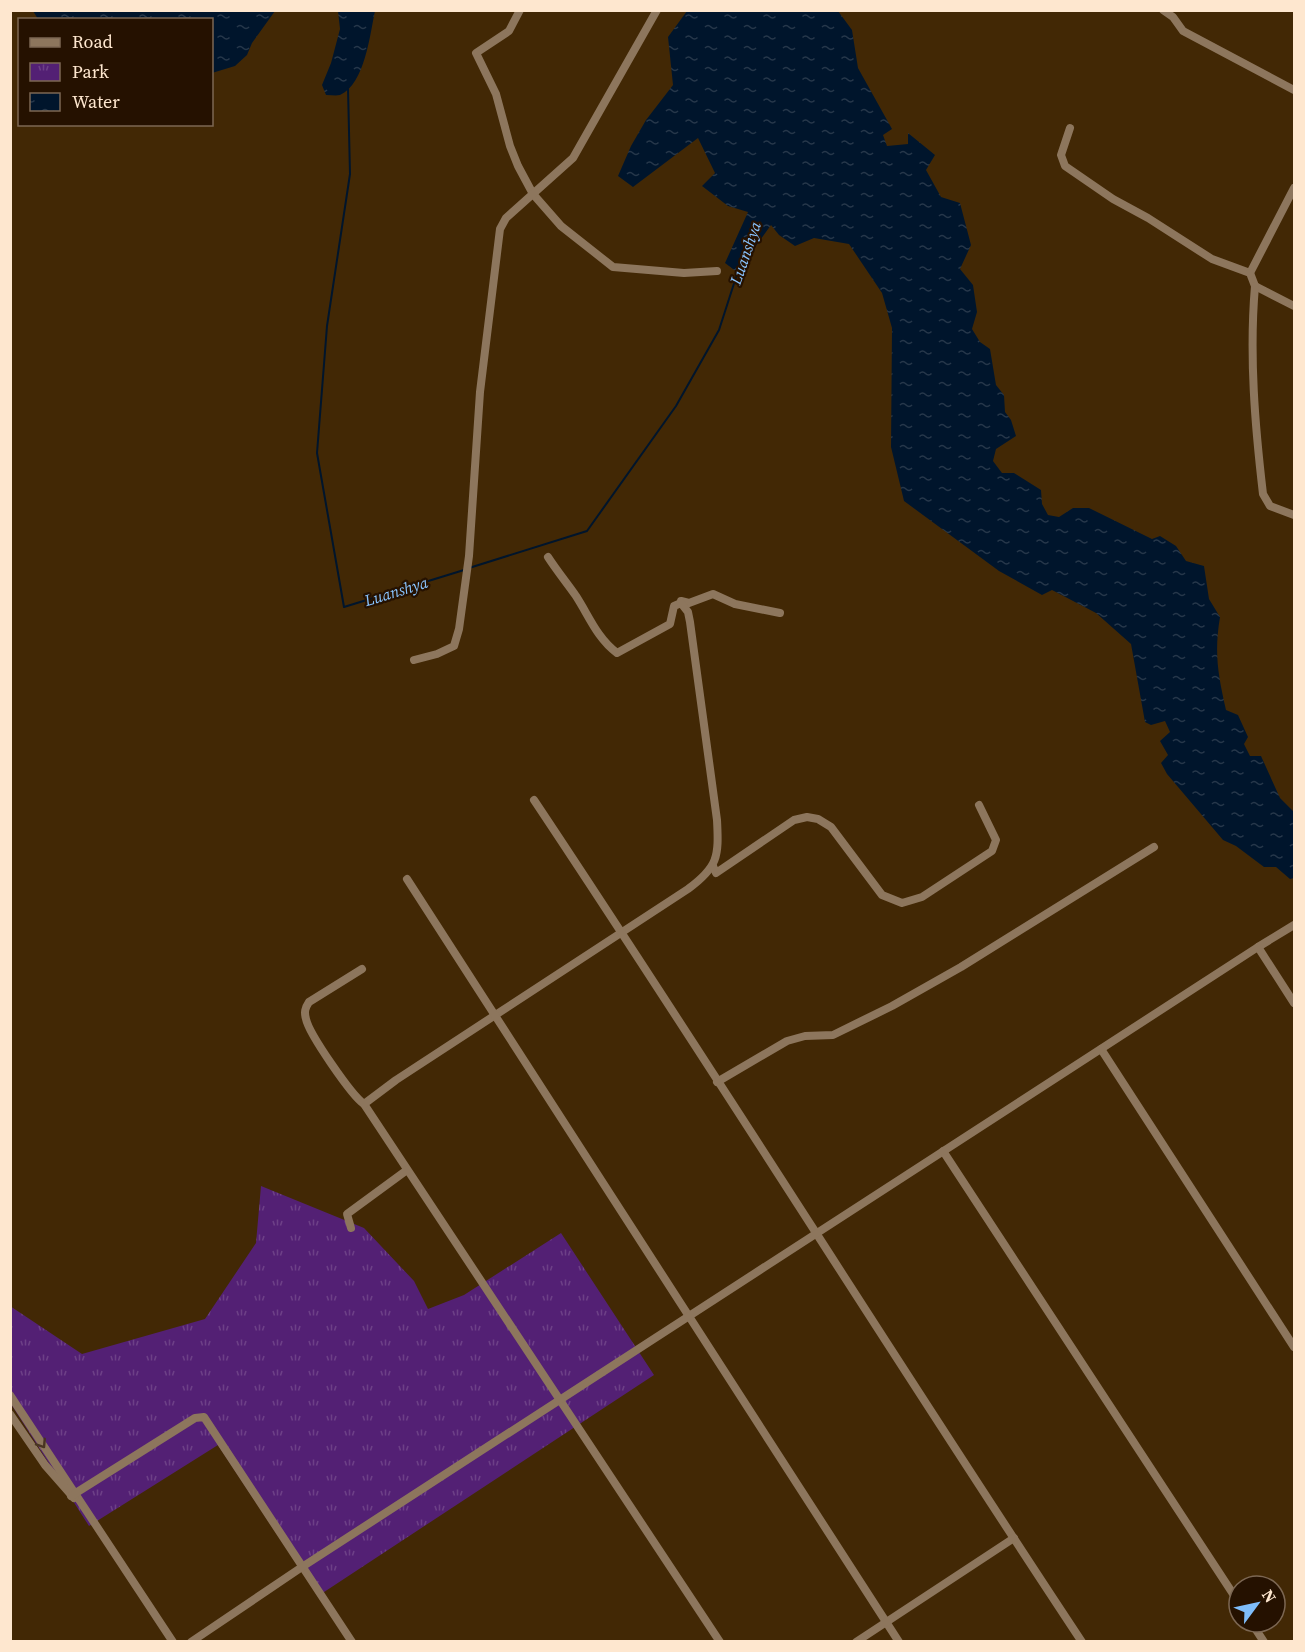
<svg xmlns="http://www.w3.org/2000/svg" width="1305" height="1652" viewBox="0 0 1305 1652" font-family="'Source Serif 4',serif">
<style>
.park{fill:url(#park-tufts)}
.water{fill:url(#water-ripples)}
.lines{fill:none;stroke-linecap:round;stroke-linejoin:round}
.stream{stroke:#00152c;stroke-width:2}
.minor{stroke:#8d765d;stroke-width:8}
.oneway{stroke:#493421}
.labels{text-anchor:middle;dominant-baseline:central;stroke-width:4.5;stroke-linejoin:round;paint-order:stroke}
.water-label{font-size:16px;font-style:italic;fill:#89c4fe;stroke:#251100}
</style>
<defs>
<pattern id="park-tufts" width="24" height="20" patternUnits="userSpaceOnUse" patternTransform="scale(1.5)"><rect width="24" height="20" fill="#532074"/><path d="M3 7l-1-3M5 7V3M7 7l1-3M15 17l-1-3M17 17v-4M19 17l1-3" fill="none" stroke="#6d4087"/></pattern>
<pattern id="water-ripples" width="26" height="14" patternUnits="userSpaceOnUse" patternTransform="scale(1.5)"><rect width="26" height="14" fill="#00152c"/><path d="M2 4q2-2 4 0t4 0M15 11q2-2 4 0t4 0" fill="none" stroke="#26374a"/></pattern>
</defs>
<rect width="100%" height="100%" fill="#422805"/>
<path class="park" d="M261,1186L364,1228L414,1281L428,1309L464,1295L561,1233L654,1375L318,1596L218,1445L89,1526L11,1404L10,1306L82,1354L205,1319L256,1243Z"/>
<g class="water">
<path d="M33,11V10L275,11L252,43L247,55L235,66L212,73V20L38,19Z"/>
<path d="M338,11H375C370,34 365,84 340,95C336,96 331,95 326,95L322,85L331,63L340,29Z"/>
<path d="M687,11H838L852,30L858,68L892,129L883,135L887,146L908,144V133L935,155L926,170L941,197L960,203L971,245L960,269L973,285L977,312L972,329L980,342L990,349L996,385L1004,395L1005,412L1011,420L1016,436L996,449L993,461L1002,473H1014L1041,490L1042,504L1048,515L1059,517L1073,508H1089L1152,539L1160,536L1176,546L1186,561L1204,566L1209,599L1220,617C1214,653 1218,675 1226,710L1238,715L1248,737L1244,744L1250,756H1261L1280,798L1294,812V878L1290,879L1276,867H1264L1236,846L1223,840L1167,774L1161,763L1168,755L1160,741L1170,732L1165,721L1151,725L1145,722L1131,644L1096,613L1052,590L1042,595L999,571L904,501L891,447L892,328L882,293L849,244L814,238L795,246L779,235L771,225L737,272L725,263L748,212L728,206L702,186L715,173L698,138L633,187L618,176L631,146L646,120L673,85L668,37Z"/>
</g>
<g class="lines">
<g class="stream">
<path d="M348,88L350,174L327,326L317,453L344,607L464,570"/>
<path d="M469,568L587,531L676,406L719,330L739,268"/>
</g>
<g class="minor">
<path d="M520,10L509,31L476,53L496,94L510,146L518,166L533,194L561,226L613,267L684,273L717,271"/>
<path d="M1163,10L1173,17L1183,31L1294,90"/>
<path d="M1070,128L1061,155L1065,166L1113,199L1148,218L1212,259L1250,273L1255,286L1294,306"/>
<path d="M1250,273L1294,188"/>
<path d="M1255,286C1249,355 1255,426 1263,494L1270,506L1294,515"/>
<path d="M548,557C557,571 567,583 576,596C589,616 597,638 617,653L670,624L674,606L681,603V601L689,603L713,594L735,604L780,613"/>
<path d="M681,603L688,612L690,622L717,820C719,857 718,867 688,889L396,1080L364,1104L720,1642"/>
<path d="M414,660L437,654L454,646L459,629L469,556L480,392L500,229L506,218L573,158L657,10"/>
<path d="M534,800C720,1079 897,1363 1082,1642"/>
<path d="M713,866L716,873L794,820L807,817L818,819L831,827L882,895L902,903L922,897L992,851L996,840L979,805"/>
<path d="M407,879L899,1642"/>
<path d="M1258,947L1294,1003"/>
<path d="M362,969L309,1002C305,1008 304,1012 306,1019C309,1034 352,1096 364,1104"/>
<path d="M1101,1049L1294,1347"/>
<path d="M717,1082L787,1041L805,1036L833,1035L892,1006L961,967L1154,847"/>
<path d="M943,1151L1239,1603"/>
<path d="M351,1228L347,1214L407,1170"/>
<path d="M10,1395L173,1642"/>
<path d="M10,1414L45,1465L74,1498"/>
<path d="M71,1496L195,1418L204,1417L352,1642"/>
<path d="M1251,1622L1264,1642"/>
<path d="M191,1642L302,1567L1258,947L1294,925"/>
<path d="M856,1642L1014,1538"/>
</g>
</g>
<defs><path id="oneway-chevron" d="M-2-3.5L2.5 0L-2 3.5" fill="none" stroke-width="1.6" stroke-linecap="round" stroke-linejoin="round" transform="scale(1.5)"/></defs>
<use class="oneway" href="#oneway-chevron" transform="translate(42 1444) rotate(57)"/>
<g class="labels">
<g class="water-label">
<text transform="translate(745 253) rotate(-71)">Luanshya</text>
<text transform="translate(396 591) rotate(-17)">Luanshya</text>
</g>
</g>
<rect width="1305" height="1652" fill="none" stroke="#fee7cf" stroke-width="24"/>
<rect x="18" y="18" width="195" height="108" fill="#251100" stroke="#7c6753" stroke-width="1.5"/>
<rect x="30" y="38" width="30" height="9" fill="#8d765d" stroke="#7c6753" stroke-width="1.5"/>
<text x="72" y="48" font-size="18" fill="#fee7cf">Road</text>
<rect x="30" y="63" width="30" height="18" fill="url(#park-tufts)" stroke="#7c6753" stroke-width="1.5"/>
<text x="72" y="78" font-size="18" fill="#fee7cf">Park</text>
<rect x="30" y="93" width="30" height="18" fill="url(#water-ripples)" stroke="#7c6753" stroke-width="1.5"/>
<text x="72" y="108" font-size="18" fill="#fee7cf">Water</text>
<g transform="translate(1257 1604) rotate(57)"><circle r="28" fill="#251100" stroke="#7c6753" stroke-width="1.5"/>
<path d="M0-4.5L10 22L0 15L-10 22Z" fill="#7fbdfa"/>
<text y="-9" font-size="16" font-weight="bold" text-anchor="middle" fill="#fee7cf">N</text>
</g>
</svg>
